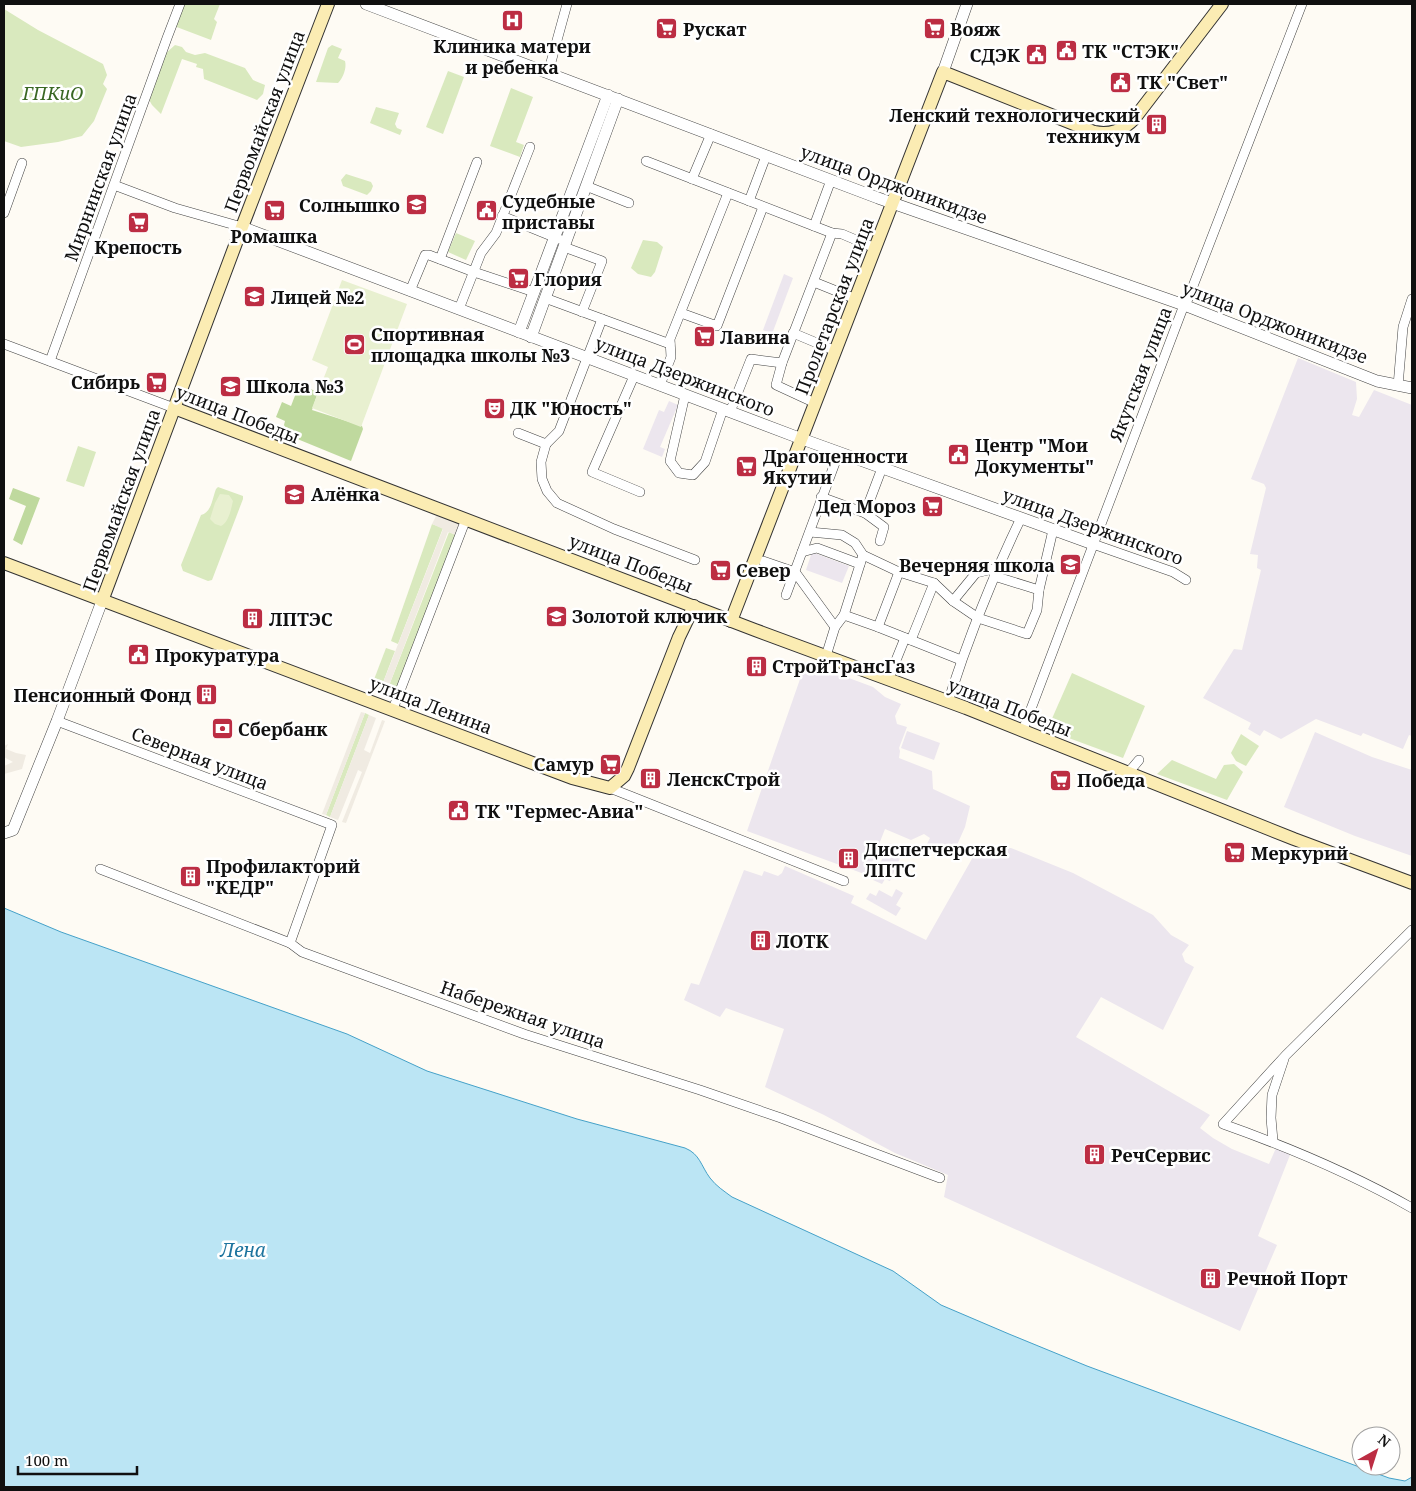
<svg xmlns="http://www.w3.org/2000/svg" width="1416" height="1491" viewBox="0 0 1416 1491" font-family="'Noto Serif',serif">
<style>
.industrial{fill:#ece6ee}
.green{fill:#d9e9be}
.forest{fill:#bfd99e}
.pitch{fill:#e8f0d0}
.plaza{fill:#f0ebe2}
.water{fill:#bbe5f4;stroke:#45a1c8}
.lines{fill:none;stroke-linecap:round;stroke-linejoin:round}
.minor-casing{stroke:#434343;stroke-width:10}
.tertiary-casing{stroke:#434343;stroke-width:12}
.secondary-casing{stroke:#323232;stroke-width:14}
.minor{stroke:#fff;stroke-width:9}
.tertiary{stroke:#fff;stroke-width:11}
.secondary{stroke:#fbecb3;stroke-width:12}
.labels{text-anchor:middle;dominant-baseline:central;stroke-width:5;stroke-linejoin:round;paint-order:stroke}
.poi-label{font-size:18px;font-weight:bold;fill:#101010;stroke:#fff;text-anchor:start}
.park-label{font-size:18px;font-style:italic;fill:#386722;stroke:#fff}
.street-label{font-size:18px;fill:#101010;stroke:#fff}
.water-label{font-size:19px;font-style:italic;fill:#1e749e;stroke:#fff}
</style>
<rect width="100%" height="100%" fill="#fefbf4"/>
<g class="industrial">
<path d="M784,274L793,278L772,334L763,330Z"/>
<path d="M1298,358L1356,382L1357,399L1352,415L1359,417L1374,390L1412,405V736L1409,735L1403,749L1363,733L1361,736L1316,719L1281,739L1264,730L1260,736L1248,729L1251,723L1203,698L1234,649L1242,650L1261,570L1257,568L1258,555L1250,554L1266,488L1264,484L1251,479Z"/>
<path d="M669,401L678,405L660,447L665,449L662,457L643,449L659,410L664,412Z"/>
<path d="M812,552L849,566L842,583L806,570Z"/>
<path d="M806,662L873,687L885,697L901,704L895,716L897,724L907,727L899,748L900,751L899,758L932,771L933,789L970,806L965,827L953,854L948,857L933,854L926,846L930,838L924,834L911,840L885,829L867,875L747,831Z"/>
<path d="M907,731L940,743L934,760L901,748Z"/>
<path d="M1315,732L1372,757L1412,770V856L1355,836L1284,807Z"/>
<path d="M889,843L904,849L890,881L885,879L882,884L873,880Z"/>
<path d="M1011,848L1073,873L1153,915L1171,935L1189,945L1182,954L1185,962L1194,967L1163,1030L1101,997L1076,1037L1210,1115L1200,1128L1213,1138L1232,1149L1269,1164L1276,1148L1290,1155L1258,1236L1277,1245L1240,1331L944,1197L948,1175L895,1153L824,1115L765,1087L784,1029L726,1008L720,1017L684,1000L691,983L699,985L744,870L762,876L764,871L778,876L782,873L785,866L854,896L851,903L926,940L973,857L979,850Z"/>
<path d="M896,889L903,893L896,905L901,908L896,916L866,899L870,893L876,896L879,890L892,897Z"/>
</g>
<g class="green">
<path d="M182,4H220L214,19L217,22L211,40L174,26Z"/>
<path d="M4,9L38,30L103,64L107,75L103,84L107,89L94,121L82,136L58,142L21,147L4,141Z"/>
<path d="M175,45L182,47L186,52L195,55L205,53L245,68L253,80L265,85L263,94L257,100L204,79L203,69L196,67L197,64L182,59L161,114L152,105L148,98L165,54Z"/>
<path d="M332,45L342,49L338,58L345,61C347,68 343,78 338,83L316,82L328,48Z"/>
<path d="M448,71L464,77L443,134L426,127Z"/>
<path d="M511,88L533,97L516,142L524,145L520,157L490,146Z"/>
<path d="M376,107L399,113L395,124L397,128L402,130L400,135L370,123Z"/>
<path d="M346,174L371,182L373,186L371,191L367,195L343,186L341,180Z"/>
<path d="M456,233L475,241L466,260L448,252Z"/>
<path d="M643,240L657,242L663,247L655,272L651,277L638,274L631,268Z"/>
<path d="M78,446L96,452L84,487L66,481Z"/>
<path d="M218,487L243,496V499L212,580L208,581L183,571L181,565L201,515C212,512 212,499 216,489Z"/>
<path d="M432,524L443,528L398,644L391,641Z"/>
<path d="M449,532L458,536L394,699L385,696Z"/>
<path d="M386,648L395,651L379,693L370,690Z"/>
<path d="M1072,673L1145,706L1123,758L1047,730Z"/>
<path d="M365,713L369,715L330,817L326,815Z"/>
<path d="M1241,734L1259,746L1246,766L1236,761L1231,753Z"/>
<path d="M1172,760L1216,779L1224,765L1234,764L1243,772L1227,800L1157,774Z"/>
</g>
<g class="forest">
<path d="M302,388H308L318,392L312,410L362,426L363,429L351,461L290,436L284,425L285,421L276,417L282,402L291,406L296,393Z"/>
<path d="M13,488L40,498L22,545L13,540L26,506L9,499Z"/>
</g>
<g class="pitch">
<path d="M342,280L407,304L361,427L312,408L328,367L312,360Z"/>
<path d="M220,494L229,495L233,501C231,509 229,522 221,526L215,524L210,519L215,503Z"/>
</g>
<g class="plaza">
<path d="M437,514L462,524L458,536L448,532L385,696L379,693L443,529L432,524Z"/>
<path d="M361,712L365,713L326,815L322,814Z"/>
<path d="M369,715L376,718L364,750L370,753L382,720L385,721L346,823L342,822L362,772L358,770L338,820L330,817Z"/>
<path d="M8,744L6,749L16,753L26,755L22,769L4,774V766L13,762L4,757V746Z"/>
</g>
<path class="water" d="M4,908L61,932L347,1034L427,1071L577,1119L685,1148C700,1154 701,1166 710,1178C716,1186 724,1191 732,1197L893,1271L941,1305L1009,1334L1087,1366L1389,1478L1405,1481L1412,1477V1487H4Z"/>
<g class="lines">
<defs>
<g id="minor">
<path d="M548,73L567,4"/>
<path d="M646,161L832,233L842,234L875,248"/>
<path d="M692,179L711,134"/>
<path d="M114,185L175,208L242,227"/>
<path d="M586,186L629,203"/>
<path d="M749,201L766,156"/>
<path d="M4,213L22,163"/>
<path d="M502,216L559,239"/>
<path d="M814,226L831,180"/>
<path d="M564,247L602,261L582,312"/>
<path d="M440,259L477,162"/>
<path d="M814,282L856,299"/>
<path d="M410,291L425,255H429L474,272L534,292"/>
<path d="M545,298L670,344"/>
<path d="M459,309L481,253L496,233L530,147"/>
<path d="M681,313L717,326L763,207"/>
<path d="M793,333L836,351"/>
<path d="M4,344L174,408"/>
<path d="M50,361L167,38L180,4"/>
<path d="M634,376L592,472L640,492"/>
<path d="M660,385L671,357L670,339L728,193"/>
<path d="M1398,386L1403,327L1412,299"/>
<path d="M685,395L670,461L679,473L693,475L705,462L723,409"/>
<path d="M815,403L776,385L782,363L832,233"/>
<path d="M730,412L751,359L782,363"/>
<path d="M518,433L546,444L559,431L602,319"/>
<path d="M546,444L541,462L542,479L547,491L557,503L614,529L695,560"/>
<path d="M821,497L865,513L884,527L880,541"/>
<path d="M865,513L882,468"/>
<path d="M810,532L842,535L855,543L863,555L899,572L934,583L953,601L978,618L1027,634L1037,610L1039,590L1053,530"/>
<path d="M1093,544L1173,572L1186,580"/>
<path d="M802,552L817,548L860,564"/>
<path d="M763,561L795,572L835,627"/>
<path d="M994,576L1039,590"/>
<path d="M786,595L839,452"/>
<path d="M953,601L976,573L997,568"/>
<path d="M844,615L878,627L961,660"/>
<path d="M878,627L899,572"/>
<path d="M911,640L934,583"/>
<path d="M826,656L835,627L844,615L863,555"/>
<path d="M888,680L905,638"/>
<path d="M948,702C968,639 992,578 1021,518"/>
<path d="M393,709L466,519"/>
<path d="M57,721L332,825L290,943"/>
<path d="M1023,730L1184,305L1188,299L1302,4"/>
<path d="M1128,773L1139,760"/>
<path d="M610,788L844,881"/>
<path d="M100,869L290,943L302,952L524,1034L700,1090L781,1118L940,1178"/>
<path d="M1412,930L1285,1056L1223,1124C1288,1147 1352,1174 1412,1208"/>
<path d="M1273,1141L1271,1118L1272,1095L1284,1059"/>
</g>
<g id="tertiary">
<path d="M366,4L878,198L1184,305L1377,381L1412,388"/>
<path d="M943,72L967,4"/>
<path d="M242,227L802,439L1093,544"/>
<path d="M519,332L608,95"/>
<path d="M531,337L618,99"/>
<path d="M4,833L13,830L57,721L102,601"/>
</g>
<g id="secondary">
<path d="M174,408L755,630L966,708L1294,839L1412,883"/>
<path d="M4,563L572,778L610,788L624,776L628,768L679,637L694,606"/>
<path d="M102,601L242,227L328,4"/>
<path d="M731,621L943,72L1094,132C1110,135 1122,131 1134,119L1222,4"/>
</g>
</defs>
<use href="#minor" class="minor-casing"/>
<use href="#tertiary" class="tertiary-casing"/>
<use href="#secondary" class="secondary-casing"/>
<use href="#minor" class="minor"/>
<use href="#tertiary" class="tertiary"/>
<use href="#secondary" class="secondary"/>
</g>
<defs>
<symbol id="hospital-square" viewBox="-11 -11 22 22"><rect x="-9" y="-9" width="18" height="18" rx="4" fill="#bc2d43" stroke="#fff"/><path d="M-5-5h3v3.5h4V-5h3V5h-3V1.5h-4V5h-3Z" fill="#fff"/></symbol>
<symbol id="supermarket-square" viewBox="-11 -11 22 22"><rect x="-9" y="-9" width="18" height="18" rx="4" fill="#bc2d43" stroke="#fff"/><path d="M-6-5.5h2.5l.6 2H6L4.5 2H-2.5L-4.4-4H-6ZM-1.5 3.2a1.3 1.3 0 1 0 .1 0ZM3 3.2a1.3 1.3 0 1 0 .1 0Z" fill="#fff"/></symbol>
<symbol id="civic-square" viewBox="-11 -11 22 22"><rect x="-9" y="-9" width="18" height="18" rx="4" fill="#bc2d43" stroke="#fff"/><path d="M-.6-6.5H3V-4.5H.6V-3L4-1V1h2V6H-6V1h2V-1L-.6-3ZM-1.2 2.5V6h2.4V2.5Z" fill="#fff"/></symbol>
<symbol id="building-square" viewBox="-11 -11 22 22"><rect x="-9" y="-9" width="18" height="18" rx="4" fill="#bc2d43" stroke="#fff"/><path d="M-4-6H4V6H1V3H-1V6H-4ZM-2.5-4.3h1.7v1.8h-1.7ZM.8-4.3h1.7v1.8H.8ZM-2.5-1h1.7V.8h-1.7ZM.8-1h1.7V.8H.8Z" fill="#fff"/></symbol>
<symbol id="school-square" viewBox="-11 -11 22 22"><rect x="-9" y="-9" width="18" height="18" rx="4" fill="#bc2d43" stroke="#fff"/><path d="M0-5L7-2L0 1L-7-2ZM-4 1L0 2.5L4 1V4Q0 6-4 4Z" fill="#fff"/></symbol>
<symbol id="stadium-square" viewBox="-11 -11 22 22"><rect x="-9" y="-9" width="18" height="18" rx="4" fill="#bc2d43" stroke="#fff"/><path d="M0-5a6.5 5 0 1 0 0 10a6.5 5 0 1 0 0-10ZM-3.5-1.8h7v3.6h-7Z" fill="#fff"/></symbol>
<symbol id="theatre-square" viewBox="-11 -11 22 22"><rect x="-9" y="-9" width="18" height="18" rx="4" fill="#bc2d43" stroke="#fff"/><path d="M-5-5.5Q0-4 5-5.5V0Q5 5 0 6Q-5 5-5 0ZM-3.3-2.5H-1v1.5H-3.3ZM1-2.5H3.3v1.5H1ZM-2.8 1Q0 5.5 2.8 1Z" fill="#fff"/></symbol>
<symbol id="bank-square" viewBox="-11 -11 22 22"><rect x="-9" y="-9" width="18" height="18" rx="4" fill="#bc2d43" stroke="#fff"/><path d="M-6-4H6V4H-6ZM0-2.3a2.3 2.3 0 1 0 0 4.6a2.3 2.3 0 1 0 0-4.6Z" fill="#fff"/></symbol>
</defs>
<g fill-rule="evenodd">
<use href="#hospital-square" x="500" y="8" width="25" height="25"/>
<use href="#supermarket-square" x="654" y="16" width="25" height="25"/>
<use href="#supermarket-square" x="922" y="16" width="25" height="25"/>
<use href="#civic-square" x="1054" y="38" width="25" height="25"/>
<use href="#civic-square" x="1024" y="42" width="25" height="25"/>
<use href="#civic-square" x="1108" y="70" width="25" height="25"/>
<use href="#building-square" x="1144" y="112" width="25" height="25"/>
<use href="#school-square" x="404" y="192" width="25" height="25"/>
<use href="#supermarket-square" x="262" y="198" width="25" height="25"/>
<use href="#civic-square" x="474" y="198" width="25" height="25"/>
<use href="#supermarket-square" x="126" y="210" width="25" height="25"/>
<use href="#supermarket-square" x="506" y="266" width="25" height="25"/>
<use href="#school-square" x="242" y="284" width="25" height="25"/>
<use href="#supermarket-square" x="692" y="324" width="25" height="25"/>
<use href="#stadium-square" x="342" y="332" width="25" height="25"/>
<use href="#supermarket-square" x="144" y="370" width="25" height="25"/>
<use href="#school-square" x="218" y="374" width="25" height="25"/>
<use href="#theatre-square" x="482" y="396" width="25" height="25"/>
<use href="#civic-square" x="946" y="442" width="25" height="25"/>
<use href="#supermarket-square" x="734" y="454" width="25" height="25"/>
<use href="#school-square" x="282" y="482" width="25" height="25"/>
<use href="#supermarket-square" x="920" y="494" width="25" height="25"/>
<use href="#school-square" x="1058" y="552" width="25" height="25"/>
<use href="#supermarket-square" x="708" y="558" width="25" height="25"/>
<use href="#school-square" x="544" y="604" width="25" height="25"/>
<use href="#building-square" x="240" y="606" width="25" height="25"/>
<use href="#civic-square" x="126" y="642" width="25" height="25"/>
<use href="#building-square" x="744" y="654" width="25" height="25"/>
<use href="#building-square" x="194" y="682" width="25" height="25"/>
<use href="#bank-square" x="210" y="716" width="25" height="25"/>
<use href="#supermarket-square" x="598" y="752" width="25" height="25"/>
<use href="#building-square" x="638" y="766" width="25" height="25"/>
<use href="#supermarket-square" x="1048" y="768" width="25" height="25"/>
<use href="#civic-square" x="446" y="798" width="25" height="25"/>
<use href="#supermarket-square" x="1222" y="840" width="25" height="25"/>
<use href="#building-square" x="836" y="846" width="25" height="25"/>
<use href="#building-square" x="178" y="864" width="25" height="25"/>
<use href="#building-square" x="748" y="928" width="25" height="25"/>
<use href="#building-square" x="1082" y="1142" width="25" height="25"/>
<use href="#building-square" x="1198" y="1266" width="25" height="25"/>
</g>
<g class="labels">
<g class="poi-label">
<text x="683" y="29">Рускат</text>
<text x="950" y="29">Вояж</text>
<text x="512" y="46" text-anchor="middle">Клиника матери<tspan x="512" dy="21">и ребенка</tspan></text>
<text x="1082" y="51">ТК "СТЭК"</text>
<text x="1020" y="55" text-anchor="end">СДЭК</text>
<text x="1137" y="82">ТК "Свет"</text>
<text x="1140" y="115" text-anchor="end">Ленский технологический<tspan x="1140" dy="21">техникум</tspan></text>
<text x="502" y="201">Судебные<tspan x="502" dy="21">приставы</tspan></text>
<text x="400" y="205" text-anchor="end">Солнышко</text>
<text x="274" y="236" text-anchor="middle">Ромашка</text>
<text x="138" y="247" text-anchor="middle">Крепость</text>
<text x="534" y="279">Глория</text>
<text x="271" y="297">Лицей №2</text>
<text x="371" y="334">Спортивная<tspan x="371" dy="21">площадка школы №3</tspan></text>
<text x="720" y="337">Лавина</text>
<text x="140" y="382" text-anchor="end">Сибирь</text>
<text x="246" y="386">Школа №3</text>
<text x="510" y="408">ДК "Юность"</text>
<text x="975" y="445">Центр "Мои<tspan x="975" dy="21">Документы"</tspan></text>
<text x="763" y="456">Драгоценности<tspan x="763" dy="21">Якутии</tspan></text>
<text x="311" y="494">Алёнка</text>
<text x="916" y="506" text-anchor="end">Дед Мороз</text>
<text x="1055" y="565" text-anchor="end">Вечерняя школа</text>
<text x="736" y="570">Север</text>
<text x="572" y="616">Золотой ключик</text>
<text x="269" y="619">ЛПТЭС</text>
<text x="155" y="655">Прокуратура</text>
<text x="772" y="666">СтройТрансГаз</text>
<text x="191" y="695" text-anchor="end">Пенсионный Фонд</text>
<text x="238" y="729">Сбербанк</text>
<text x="594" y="764" text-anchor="end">Самур</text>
<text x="667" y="779">ЛенскСтрой</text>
<text x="1077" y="780">Победа</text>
<text x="475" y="811">ТК "Гермес-Авиа"</text>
<text x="864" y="849">Диспетчерская<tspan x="864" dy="21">ЛПТС</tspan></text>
<text x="1251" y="853">Меркурий</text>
<text x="206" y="866">Профилакторий<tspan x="206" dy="21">"КЕДР"</tspan></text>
<text x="776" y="941">ЛОТК</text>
<text x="1111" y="1155">РечСервис</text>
<text x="1227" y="1278">Речной Порт</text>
</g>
<g class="park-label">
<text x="53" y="93">ГПКиО</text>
</g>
<g class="street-label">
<text transform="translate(264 121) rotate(-69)">Первомайская улица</text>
<text transform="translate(100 177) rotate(-70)">Мирнинская улица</text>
<text transform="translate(894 184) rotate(20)">улица Орджоникидзе</text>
<text transform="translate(834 306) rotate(-69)">Пролетарская улица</text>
<text transform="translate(1275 322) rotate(21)">улица Орджоникидзе</text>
<text transform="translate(1140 374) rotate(-69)">Якутская улица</text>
<text transform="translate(685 376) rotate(21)">улица Дзержинского</text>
<text transform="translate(238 414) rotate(21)">улица Победы</text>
<text transform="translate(121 500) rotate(-70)">Первомайская улица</text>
<text transform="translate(1093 526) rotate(20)">улица Дзержинского</text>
<text transform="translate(631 563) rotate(21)">улица Победы</text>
<text transform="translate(431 705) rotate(21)">улица Ленина</text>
<text transform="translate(1010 707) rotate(21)">улица Победы</text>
<text transform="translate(200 758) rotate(21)">Северная улица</text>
<text transform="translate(523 1014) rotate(19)">Набережная улица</text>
</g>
<g class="water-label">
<text x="243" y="1250">Лена</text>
</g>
</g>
<rect width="1416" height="1491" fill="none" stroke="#101010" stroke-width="10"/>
<g transform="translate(1376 1451) rotate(39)"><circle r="24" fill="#ffffff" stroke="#9f9f9f"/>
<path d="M0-4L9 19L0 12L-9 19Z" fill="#bc2d43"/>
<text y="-8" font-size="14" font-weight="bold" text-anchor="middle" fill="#101010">N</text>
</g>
<path d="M18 1466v8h119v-8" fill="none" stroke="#101010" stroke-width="2.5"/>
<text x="25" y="1466" font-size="15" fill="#101010" stroke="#ffffff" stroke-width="4" paint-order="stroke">100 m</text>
</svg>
